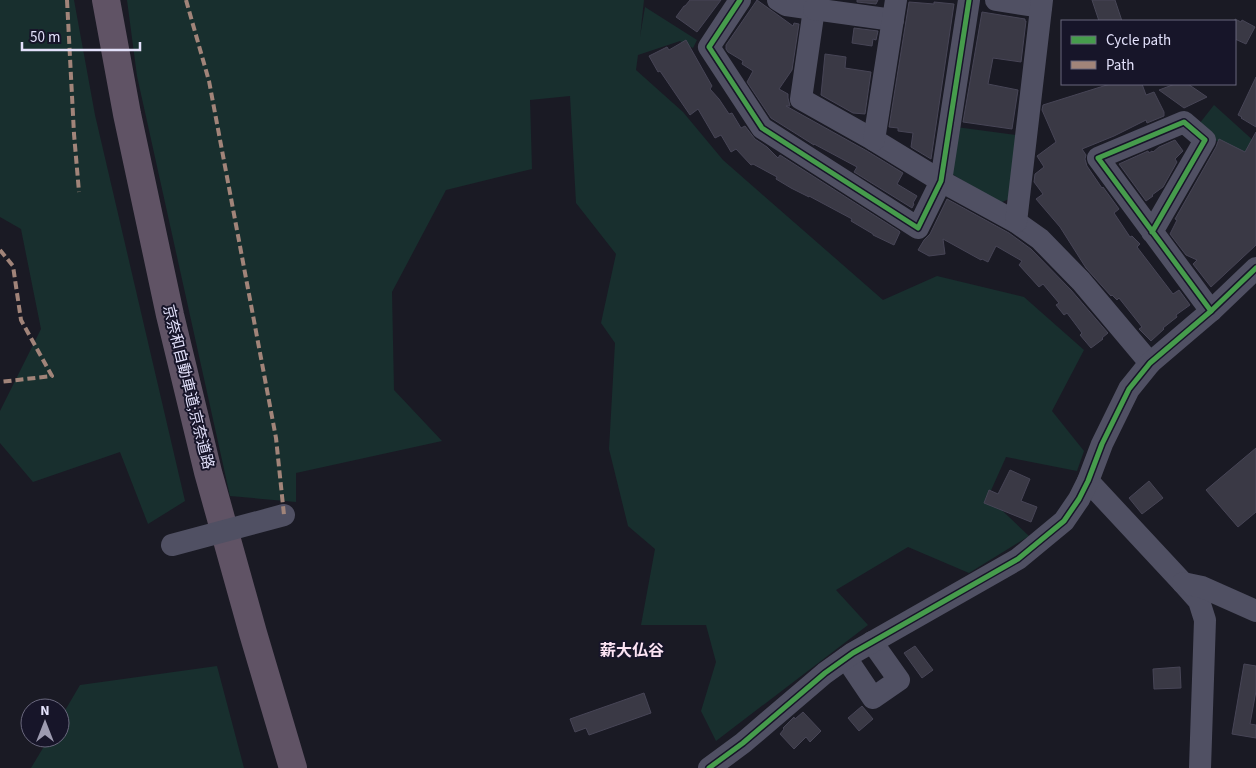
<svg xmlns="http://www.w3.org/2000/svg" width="1256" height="768" viewBox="0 0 1256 768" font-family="'Source Sans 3','Noto Sans JP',sans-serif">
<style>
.green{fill:#182f2e}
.building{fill:#3a3945;stroke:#474556}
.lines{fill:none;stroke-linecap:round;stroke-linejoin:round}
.minor{stroke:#505063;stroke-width:22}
.highway{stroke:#605365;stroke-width:28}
.minor-bridge{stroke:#505063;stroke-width:22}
.quiet{stroke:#a18479;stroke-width:4;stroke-dasharray:8 4;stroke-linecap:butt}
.cycleway-casing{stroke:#171529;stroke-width:8}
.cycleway{stroke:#469c4c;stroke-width:5}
.labels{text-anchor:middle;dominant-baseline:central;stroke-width:4;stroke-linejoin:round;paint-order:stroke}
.street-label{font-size:15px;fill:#e3e1fb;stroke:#171529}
.neighbourhood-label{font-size:16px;font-weight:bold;fill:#fbe3f3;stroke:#171529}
</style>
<rect width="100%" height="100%" fill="#1a1a24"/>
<g class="green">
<path d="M0,0H74L95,115L185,501L148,524L120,452L33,482L0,443V411L41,329L21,229L0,217Z"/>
<path d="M127,0H644L640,37L645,7L697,40L693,48L680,41L638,55L636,70L683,112L723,160L883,300L937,276L1024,297L1084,350L1052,411L1084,451L1077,471L1006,457L988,497L1029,536L969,573L908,547L836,590L868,625L716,741L701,711L716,662L706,625H641L655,549L628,526L609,449L615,343L601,323L616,254L576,203L570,96L530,100L532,169L446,190L392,292L394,390L442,441L296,473V502L230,496L137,76Z"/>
<path d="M1214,105L1256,143L1248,160L1196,128Z"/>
<path d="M956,127L1016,135L1009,199L1000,203L952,174Z"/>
<path d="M217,666L244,768H31L49,738H60V719L80,685Z"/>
</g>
<g class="building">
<path d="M690,0H721L697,32L676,17L684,6H685Z"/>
<path d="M757,0L793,26L794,23L799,24L792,70L779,89L788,94V98L790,106H786L867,151L903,173L897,184L917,196L913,203L914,204L912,208L854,172L857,167L814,144V145L771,118L747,82L753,71L742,64L743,61L728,52L726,49V45Z"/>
<path d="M857,0H878L876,4L857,2Z"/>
<path d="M1092,0H1115L1122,21H1099Z"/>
<path d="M909,2L934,4V2L954,4L931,159L911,147L913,133L898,131V128L889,127Z"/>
<path d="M982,12L1025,19V21H1026L1021,62L993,58L988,84L1018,90L1012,129L963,122Z"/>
<path d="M1235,19L1241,22L1242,20L1255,27L1246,44L1235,39Z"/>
<path d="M854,28L878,31L876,40L873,39L872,46L852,43Z"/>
<path d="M686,40L712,86L710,89L719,99L729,114L732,113L741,128L745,126L755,139L767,147L778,158L780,155L899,231L900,232L894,245L873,235V234L851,221L852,219L809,196V197L791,188L776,179L777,177L753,164L751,165L736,149L731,152L721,135L715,138L698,109L690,115L660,71L658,72L649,56L667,47L669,50Z"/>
<path d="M825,54L846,57L845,68L871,72L865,114L853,113L821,95Z"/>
<path d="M1256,77V127L1241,118L1242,117L1238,115Z"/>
<path d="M1110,84H1142L1146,95L1154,92L1164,112V116L1147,123L1146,120L1114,136L1082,149L1086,155L1085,159L1087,166L1102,188L1103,187L1119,209L1114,213L1130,237L1132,236L1140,244L1137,247L1173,294L1179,290L1190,305L1176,315L1177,317L1163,328L1164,329L1151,341L1139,329L1142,327L1119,298L1117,300L1112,295L1111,296L1086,268L1060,227L1036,199L1043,194L1034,182L1035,174L1044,167L1037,156L1056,142L1042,110L1043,105Z"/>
<path d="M1175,84H1188L1207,97L1184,108L1159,90Z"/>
<path d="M1256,132V245L1211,287L1193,264L1197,260L1186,255L1170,234L1177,220L1175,219L1216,147L1219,139L1245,152Z"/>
<path d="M1175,140L1183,151L1175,159L1177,162L1163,187L1152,195L1153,196L1146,201L1119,164L1148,151L1149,153L1152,151L1153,152L1159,147Z"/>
<path d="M947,199L1009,233L1031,249L1071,290L1108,333L1102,338L1103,339L1091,348L1080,335L1082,333L1067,313L1064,315L1056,305L1059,303L1043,284L1039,287L1019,265L1022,261L996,246L988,262L982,259L981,260L943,239L945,254L929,256L918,250L924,240L930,234Z"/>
<path d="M1256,448V512L1238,527L1206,490Z"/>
<path d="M1010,470L1030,479L1021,501L1037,507L1031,522L984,503L989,490L998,494Z"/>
<path d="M1149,481L1163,498L1142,514L1129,498Z"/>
<path d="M915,646L933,670L922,678L904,653Z"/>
<path d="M1244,664L1256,666V691L1250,724L1256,725V738L1232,734Z"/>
<path d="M1180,667L1181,688L1154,689L1153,669Z"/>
<path d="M644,693L651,713L589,735L586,728L575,732L570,719Z"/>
<path d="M862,706L873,719L859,731L848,718Z"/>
<path d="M803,712L821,731L810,742L806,737L794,749L780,734L784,729L783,728L794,717L795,719Z"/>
</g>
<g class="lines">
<g class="minor">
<path d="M740,0L709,47L762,128L918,228L941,181L969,0"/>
<path d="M778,0L786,5L814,9L801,99L874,140L941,181L1016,222L1040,239L1081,281L1150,363"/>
<path d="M996,0L1041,7"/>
<path d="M814,9L893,20"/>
<path d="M874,140L896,0"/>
<path d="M1016,222L1042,0"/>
<path d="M1152,232L1205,140L1184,122L1098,158L1211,311"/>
<path d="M1088,481L1183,583L1199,601L1205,620L1200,768"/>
<path d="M1183,583L1202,587L1256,611"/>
<path d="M846,658L873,698L899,680L872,642"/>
<path d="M709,768L743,743L825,673L853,653L1018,559L1064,521L1079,499L1088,481L1102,444L1129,389L1150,363L1211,311L1256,268"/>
</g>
<path class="highway" d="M106,0L127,114L170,315L208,472L253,633L293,768"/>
<path class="minor-bridge" d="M172,545L284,515"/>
<g class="quiet">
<path d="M67,0L74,134L79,192"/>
<path d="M186,0L209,81L276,438L284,515"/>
<path d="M0,250L13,266L21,320L52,376L0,382"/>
</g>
<defs>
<g id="cycleway">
<path d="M740,0L709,47L762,128L918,228L941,181L969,0"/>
<path d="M1152,232L1205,140L1184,122L1098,158L1211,311"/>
<path d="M709,768L743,743L825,673L853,653L1018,559L1064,521L1079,499L1088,481L1102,444L1129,389L1150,363L1211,311L1256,268"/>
</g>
</defs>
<use href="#cycleway" class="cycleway-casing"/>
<use href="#cycleway" class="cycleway"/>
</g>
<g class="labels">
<g class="street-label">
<text transform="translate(188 387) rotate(76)">京奈和自動車道;京奈道路</text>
</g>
<g class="neighbourhood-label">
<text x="632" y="651">薪大仏谷</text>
</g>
</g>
<rect x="1061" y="20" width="175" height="65" fill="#171529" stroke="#69677d"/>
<rect x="1071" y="36" width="25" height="8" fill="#469c4c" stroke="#69677d"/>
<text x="1106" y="45" font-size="15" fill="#e3e1fb">Cycle path</text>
<rect x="1071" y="61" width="25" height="8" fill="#a18479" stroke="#69677d"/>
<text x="1106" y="70" font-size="15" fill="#e3e1fb">Path</text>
<g transform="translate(45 723)"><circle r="24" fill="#171529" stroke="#69677d"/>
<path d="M0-4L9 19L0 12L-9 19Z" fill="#9d9bb0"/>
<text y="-8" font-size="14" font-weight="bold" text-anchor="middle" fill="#e3e1fb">N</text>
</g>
<path d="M22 42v8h118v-8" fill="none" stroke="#e3e1fb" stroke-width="2.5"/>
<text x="30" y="42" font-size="15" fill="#e3e1fb" stroke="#171529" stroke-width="4" paint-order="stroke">50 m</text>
</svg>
